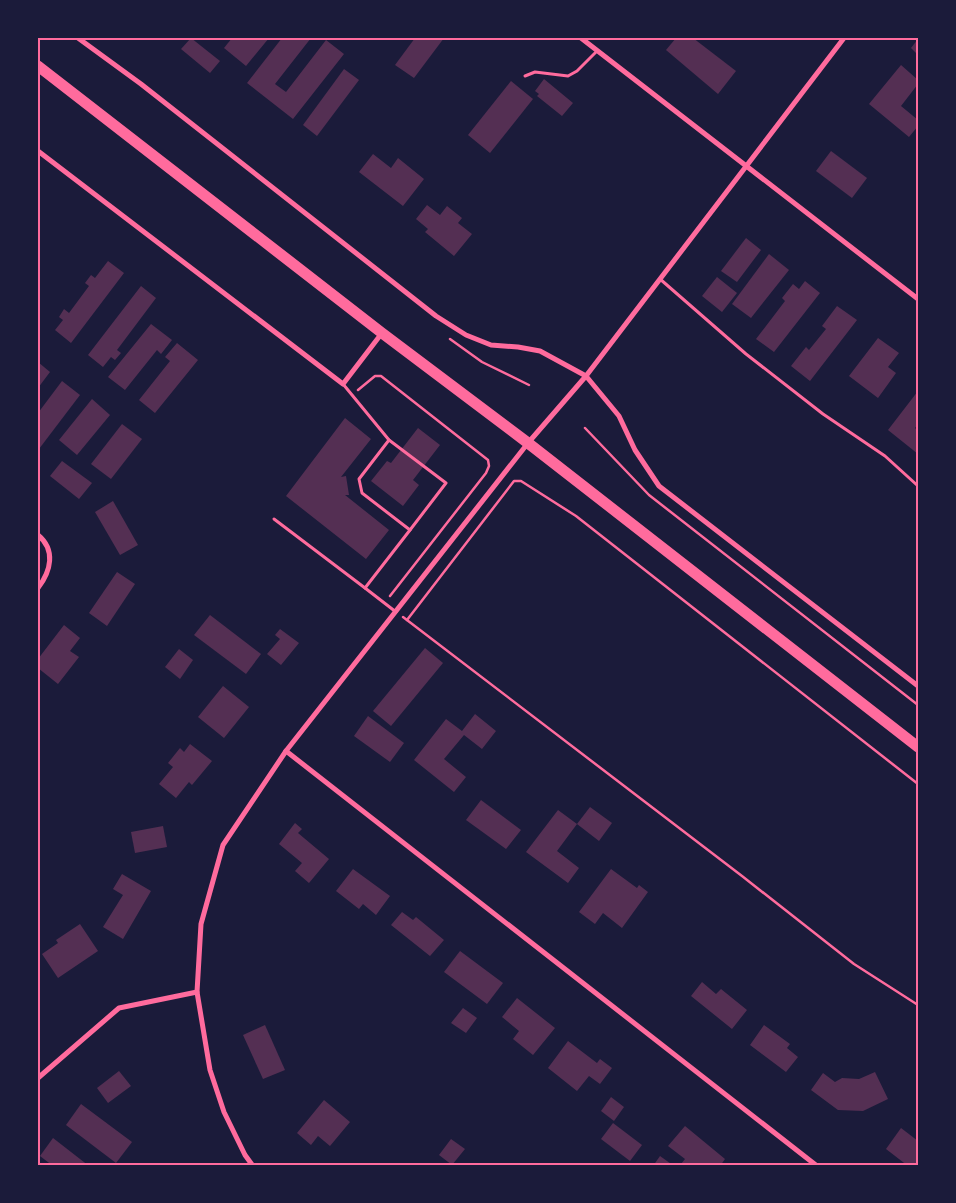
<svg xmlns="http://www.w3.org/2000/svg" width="956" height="1203" viewBox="0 0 956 1203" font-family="'Varela Round',sans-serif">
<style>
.building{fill:#542f53}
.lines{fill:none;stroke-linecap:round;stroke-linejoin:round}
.path{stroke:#ff6b9d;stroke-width:2.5}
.service{stroke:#ff6b9d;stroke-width:3}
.minor{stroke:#ff6b9d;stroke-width:5}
.primary{stroke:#ff6b9d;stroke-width:11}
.neatline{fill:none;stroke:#ff6b9d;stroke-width:2}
</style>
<rect width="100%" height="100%" fill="#1b1b3a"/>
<g class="building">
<path d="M191,38L220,61L210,73L181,49Z"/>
<path d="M232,38H269L246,66L224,48Z"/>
<path d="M282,38H311L275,84L286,92L326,40L344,54L293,119L247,83Z"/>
<path d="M415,38H444L414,78L395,65Z"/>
<path d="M676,38H693L736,71L718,94L666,50Z"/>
<path d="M918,39V55L911,48Z"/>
<path d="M901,65L918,80V84L901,106L918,120V126L909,137L869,104Z"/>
<path d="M344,69L359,80L317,136L303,125Z"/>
<path d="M544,79L573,103L562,116L537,96L539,94L535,91Z"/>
<path d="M511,81L533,99L490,153L468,135Z"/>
<path d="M831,151L867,178L852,198L816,171Z"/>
<path d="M373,154L391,168L398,158L424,179L403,206L359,172Z"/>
<path d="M427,205L440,215L447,206L462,218L458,223L472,234L454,256L425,232L428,229L416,219Z"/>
<path d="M746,238L761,250L737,282L721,271Z"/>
<path d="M769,254L789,270L751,318L732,304Z"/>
<path d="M108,261L124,273L71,343L55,330L63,320L59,317L64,309L69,313L89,286L85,283L91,275L95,278Z"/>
<path d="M717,277L737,293L722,312L702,296Z"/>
<path d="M805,281L820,293L774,352L756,339L785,301L782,298L793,284L799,289Z"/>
<path d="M141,286L156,298L117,350L121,353L115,360L111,357L103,367L88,355Z"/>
<path d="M837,306L857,320L810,381L791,366L806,347L809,350L826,329L822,326Z"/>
<path d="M151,324L172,340L161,354L157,350L125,390L108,377Z"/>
<path d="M878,338L899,353L888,367L896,373L878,398L849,376Z"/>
<path d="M177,343L198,360L155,413L139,400L170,361L165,357Z"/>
<path d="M38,362L50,372L38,388Z"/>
<path d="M62,381L80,395L39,449L38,413Z"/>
<path d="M918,391V424L915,428L918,431V454L888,430Z"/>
<path d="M92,399L110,415L77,455L59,440Z"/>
<path d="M345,418L371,439L341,477L346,476L349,495H345L389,530L366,559L286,496Z"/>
<path d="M122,424L142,439L111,479L91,464Z"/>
<path d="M418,428L440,445L413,480L419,485L403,506L371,481L387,461L391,463Z"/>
<path d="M62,461L92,483L79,499L50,476Z"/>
<path d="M113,501L138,545L120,555L95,512Z"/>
<path d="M117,572L135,584L107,626L89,613Z"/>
<path d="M210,615L261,654L246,674L194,635Z"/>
<path d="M64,625L80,638L70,651L79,657L58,684L38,668V659Z"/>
<path d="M280,629L299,643L281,665L267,654L280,639L275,635Z"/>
<path d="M425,648L443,663L391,726L373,711Z"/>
<path d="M179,649L193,660L180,679L165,667Z"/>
<path d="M223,686L249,707L224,738L198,717Z"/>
<path d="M475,714L496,731L482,749L464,735L444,759L466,777L454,792L414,760L446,719L462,731Z"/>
<path d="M368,716L404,743L390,762L354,736Z"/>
<path d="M190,744L212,761L192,785L189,782L176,798L159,784L173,767L168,763L180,748L184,752Z"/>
<path d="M481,800L521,830L506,849L466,820Z"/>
<path d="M590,807L612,823L599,841L577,824Z"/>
<path d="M558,810L577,824L557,851L579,868L568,883L526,852Z"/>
<path d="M295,823L302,829L298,833L329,859L309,883L295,871L302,863L279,844Z"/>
<path d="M163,826L167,847L135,853L131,832Z"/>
<path d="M353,869L390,896L376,915L363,904L359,909L336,891Z"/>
<path d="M611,869L637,888L639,885L648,892L622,928L603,913L595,924L579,912Z"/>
<path d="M122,874L151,891L123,939L103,927L123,895L113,889Z"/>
<path d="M402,912L413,920L416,917L444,940L430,956L391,925Z"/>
<path d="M80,924L98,951L58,978L42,954L58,943L56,940Z"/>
<path d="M460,951L503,983L487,1004L444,972Z"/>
<path d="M702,982L716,994L721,989L747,1010L732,1029L691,996Z"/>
<path d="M517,998L555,1028L533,1055L513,1039L519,1031L502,1017Z"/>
<path d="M463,1008L477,1018L466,1033L451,1023Z"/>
<path d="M265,1025L285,1070L263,1079L243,1035Z"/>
<path d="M764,1025L790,1044L787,1048L798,1057L786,1072L750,1045Z"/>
<path d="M568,1041L597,1063L600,1059L612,1068L600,1084L589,1076L577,1091L548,1068Z"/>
<path d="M119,1071L131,1086L108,1103L97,1088Z"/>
<path d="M875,1072L888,1099L863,1111L838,1110L811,1090L823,1073L835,1082L842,1078L859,1079Z"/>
<path d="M611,1097L624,1107L614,1121L601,1111Z"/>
<path d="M324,1100L350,1122L330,1146L318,1136L311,1145L297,1133Z"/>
<path d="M81,1104L132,1142L116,1163L66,1125Z"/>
<path d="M613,1123L642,1145L630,1161L601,1139Z"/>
<path d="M685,1126L725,1159L720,1166H683L681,1164L685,1159L668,1146Z"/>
<path d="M901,1128L918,1141V1166H908L886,1149Z"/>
<path d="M53,1138L89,1166H53L40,1156Z"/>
<path d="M451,1139L465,1149L452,1165L439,1155Z"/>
<path d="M660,1156L674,1166H653Z"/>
</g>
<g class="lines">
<g class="path">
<path d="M450,339L482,362L529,385"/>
<path d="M358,390L375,376H381L488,460L489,466L486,473L390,596"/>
<path d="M585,428L649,495L918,705"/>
<path d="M403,617L742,876L854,964L918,1005"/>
<path d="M407,620L514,481H521L576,516L918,784"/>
</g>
<g class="service">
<path d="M525,76L535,72L568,76L577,71L597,51"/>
<path d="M660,279L746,354L823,414L885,456L918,486"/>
<path d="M343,384L389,440L359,479L362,493L410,530L365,588L396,612"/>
<path d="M389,440L446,483L410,530"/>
<path d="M274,519L365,588"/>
</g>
<g class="minor">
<path d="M78,38L141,84L436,316L466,335L491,345L518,347L540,351L586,376L619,416L635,450L659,486L918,686"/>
<path d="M581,38L918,299"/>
<path d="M38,151L343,384L382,333"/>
<path d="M38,535C56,550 51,571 38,588"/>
<path d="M286,751L817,1166"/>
<path d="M38,1078L119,1008L197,992"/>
<path d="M253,1166L245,1155L224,1112L210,1070L197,992L201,924L223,845L286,751L528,443L586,376L844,38"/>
</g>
<path class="primary" d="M38,66L382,333L528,443L918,747"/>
</g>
<rect width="956" height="1203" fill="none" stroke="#1b1b3a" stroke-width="78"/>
<rect x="39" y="39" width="878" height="1125" class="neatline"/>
</svg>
